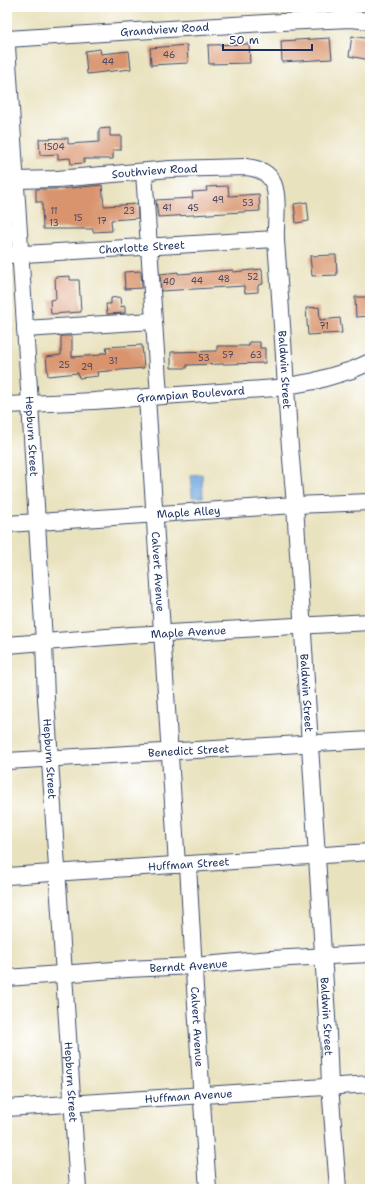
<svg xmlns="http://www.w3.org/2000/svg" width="377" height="1196" viewBox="0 0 377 1196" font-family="'Shantell Sans',sans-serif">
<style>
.water{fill:#70a8df;stroke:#466c9e}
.building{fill:#d9946e}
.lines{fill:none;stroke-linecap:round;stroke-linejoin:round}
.minor-casing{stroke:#3a4a6c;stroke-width:18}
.minor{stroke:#fff;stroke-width:16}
.labels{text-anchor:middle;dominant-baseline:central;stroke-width:3.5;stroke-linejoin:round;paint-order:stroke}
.number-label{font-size:9px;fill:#4a4862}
.street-label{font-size:11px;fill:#1b2f5e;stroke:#fff}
</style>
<rect width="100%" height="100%" fill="#fff"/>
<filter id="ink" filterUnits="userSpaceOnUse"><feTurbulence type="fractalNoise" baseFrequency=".025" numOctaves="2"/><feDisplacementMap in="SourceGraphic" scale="8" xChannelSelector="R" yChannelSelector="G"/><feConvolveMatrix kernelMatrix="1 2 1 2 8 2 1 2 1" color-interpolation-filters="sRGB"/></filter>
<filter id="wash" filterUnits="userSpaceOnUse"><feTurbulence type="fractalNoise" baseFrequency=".012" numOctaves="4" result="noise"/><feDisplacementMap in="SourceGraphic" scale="16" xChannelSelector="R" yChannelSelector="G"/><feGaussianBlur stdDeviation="0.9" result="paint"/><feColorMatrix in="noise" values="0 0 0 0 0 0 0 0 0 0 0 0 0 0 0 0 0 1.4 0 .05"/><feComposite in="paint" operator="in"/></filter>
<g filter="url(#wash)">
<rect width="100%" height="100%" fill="#e9e2be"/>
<path class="water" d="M202,474L203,497H192L191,475Z"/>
<g id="blocks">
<g class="building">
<path d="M352,36L370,39V60L349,56Z"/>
<path d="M330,38L332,59L282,62L281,41Z"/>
<path d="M249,44L250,63L209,64L208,45Z"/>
<path d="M187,45L188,63L151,65L150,48Z"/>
<path d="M100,49L101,54L129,51L131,69L87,74L85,51Z"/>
<path d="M110,128V136H121V150H113V159H84V163L71,164L70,158L58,159V154L40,155L39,139L68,138V144L99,142V129Z"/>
<path d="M102,185L104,206L137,204L138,218L111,220L112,231L93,232V229H43L42,202H36V189H61Z"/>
<path d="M228,186L229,196L259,194L260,211L158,217L156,200L193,198L192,192L207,191L206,187Z"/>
<path d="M307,202L309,221L296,223L294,204Z"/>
<path d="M336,255L337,275L312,276L310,256Z"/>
<path d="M262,269L263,284L258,285V292L245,293L244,286L161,291L160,274L178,272V274L233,270V272Z"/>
<path d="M141,271L142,288L125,289L124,272Z"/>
<path d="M70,276V280H79L81,312L51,314L50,300L56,299L55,277Z"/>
<path d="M120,297L121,307L125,306V313L107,314L106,304H111V298Z"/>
<path d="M355,297H370V316L356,317Z"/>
<path d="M319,307L320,320L340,318L342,333L308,335L306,308Z"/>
<path d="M61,336H72V357L100,355V353H107L106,347L142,345L144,368L97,372L98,376L79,378L78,373L48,376L46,357L61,355Z"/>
<path d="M249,342H260V348H265V363L187,365V368H171V352L217,351V346H249Z"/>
</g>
</g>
</g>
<g filter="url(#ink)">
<use href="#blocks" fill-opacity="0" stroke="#3a4a6c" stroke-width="1"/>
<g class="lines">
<defs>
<g id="minor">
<path id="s1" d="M7,39L282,22L351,19L370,21"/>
<path id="s2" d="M7,46L30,404L44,642L46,699L78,1189"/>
<path d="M144,172L159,396"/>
<path id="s3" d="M16,180L57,179L170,169L246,167C256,168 267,171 272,181C280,194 275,224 276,241C281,306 285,371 289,435C291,459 293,482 295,505L328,1033L330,1086L338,1189"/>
<path id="s4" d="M7,255L276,239"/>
<path d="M25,329L153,321"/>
<path id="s5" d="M147,397L177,865"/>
<path id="s6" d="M7,405L94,401L276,388L315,381L352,370L370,362"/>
<path id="s7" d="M7,524L295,505L370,502"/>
<path id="s8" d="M7,645L132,635L370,622"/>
<path id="s9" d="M7,761L370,740"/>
<path id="s10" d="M188,865C194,973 200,1081 208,1189"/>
<path id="s11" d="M7,876L370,852"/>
<path id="s12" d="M7,978L127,969L194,966L270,959L370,954"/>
<path id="s13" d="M7,1108L370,1084"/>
</g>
</defs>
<use href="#minor" class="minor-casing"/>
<use href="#minor" class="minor"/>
</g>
</g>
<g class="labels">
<g class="number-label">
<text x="169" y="55">46</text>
<text x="108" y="62">44</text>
<text x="54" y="147">1504</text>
<text x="218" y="200">49</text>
<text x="248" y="203">53</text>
<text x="167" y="208">41</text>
<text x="193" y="208">45</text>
<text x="54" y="211">11</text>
<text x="129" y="211">23</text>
<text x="78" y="218">15</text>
<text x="102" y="221">17</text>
<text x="54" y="223">13</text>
<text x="253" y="277">52</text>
<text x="224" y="279">48</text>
<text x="197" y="281">44</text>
<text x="169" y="282">40</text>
<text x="324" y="326">71</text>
<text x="228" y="355">57</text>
<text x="256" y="355">63</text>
<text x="204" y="358">53</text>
<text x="113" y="361">31</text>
<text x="64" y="365">25</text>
<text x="87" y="367">29</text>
</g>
<g class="street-label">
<text stroke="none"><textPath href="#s1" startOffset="158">Grandview Road</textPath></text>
<text stroke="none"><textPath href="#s3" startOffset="139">Southview Road</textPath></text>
<text stroke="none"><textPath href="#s4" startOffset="135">Charlotte Street</textPath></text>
<text stroke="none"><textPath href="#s3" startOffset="451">Baldwin Street</textPath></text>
<text stroke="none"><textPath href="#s6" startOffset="184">Grampian Boulevard</textPath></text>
<text stroke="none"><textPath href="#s2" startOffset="391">Hepburn Street</textPath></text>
<text stroke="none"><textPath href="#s7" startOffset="182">Maple Alley</textPath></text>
<text stroke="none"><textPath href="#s5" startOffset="175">Calvert Avenue</textPath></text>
<text stroke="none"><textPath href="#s8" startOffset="182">Maple Avenue</textPath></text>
<text stroke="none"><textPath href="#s3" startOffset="775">Baldwin Street</textPath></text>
<text stroke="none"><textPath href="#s9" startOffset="182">Benedict Street</textPath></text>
<text stroke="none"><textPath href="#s2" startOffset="714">Hepburn Street</textPath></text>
<text stroke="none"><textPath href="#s11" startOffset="182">Huffman Street</textPath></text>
<text stroke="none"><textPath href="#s12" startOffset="182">Berndt Avenue</textPath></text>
<text stroke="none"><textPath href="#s3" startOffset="1099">Baldwin Street</textPath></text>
<text stroke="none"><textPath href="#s10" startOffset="162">Calvert Avenue</textPath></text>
<text stroke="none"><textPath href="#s2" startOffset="1038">Hepburn Street</textPath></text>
<text stroke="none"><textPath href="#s13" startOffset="182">Huffman Avenue</textPath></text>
</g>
</g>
<rect width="377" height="1196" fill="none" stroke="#fff" stroke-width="24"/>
<path d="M223 44v6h89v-6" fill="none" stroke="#1b2f5e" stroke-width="2"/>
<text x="229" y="44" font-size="12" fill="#1b2f5e" stroke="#ffffff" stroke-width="3" paint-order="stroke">50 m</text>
</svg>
